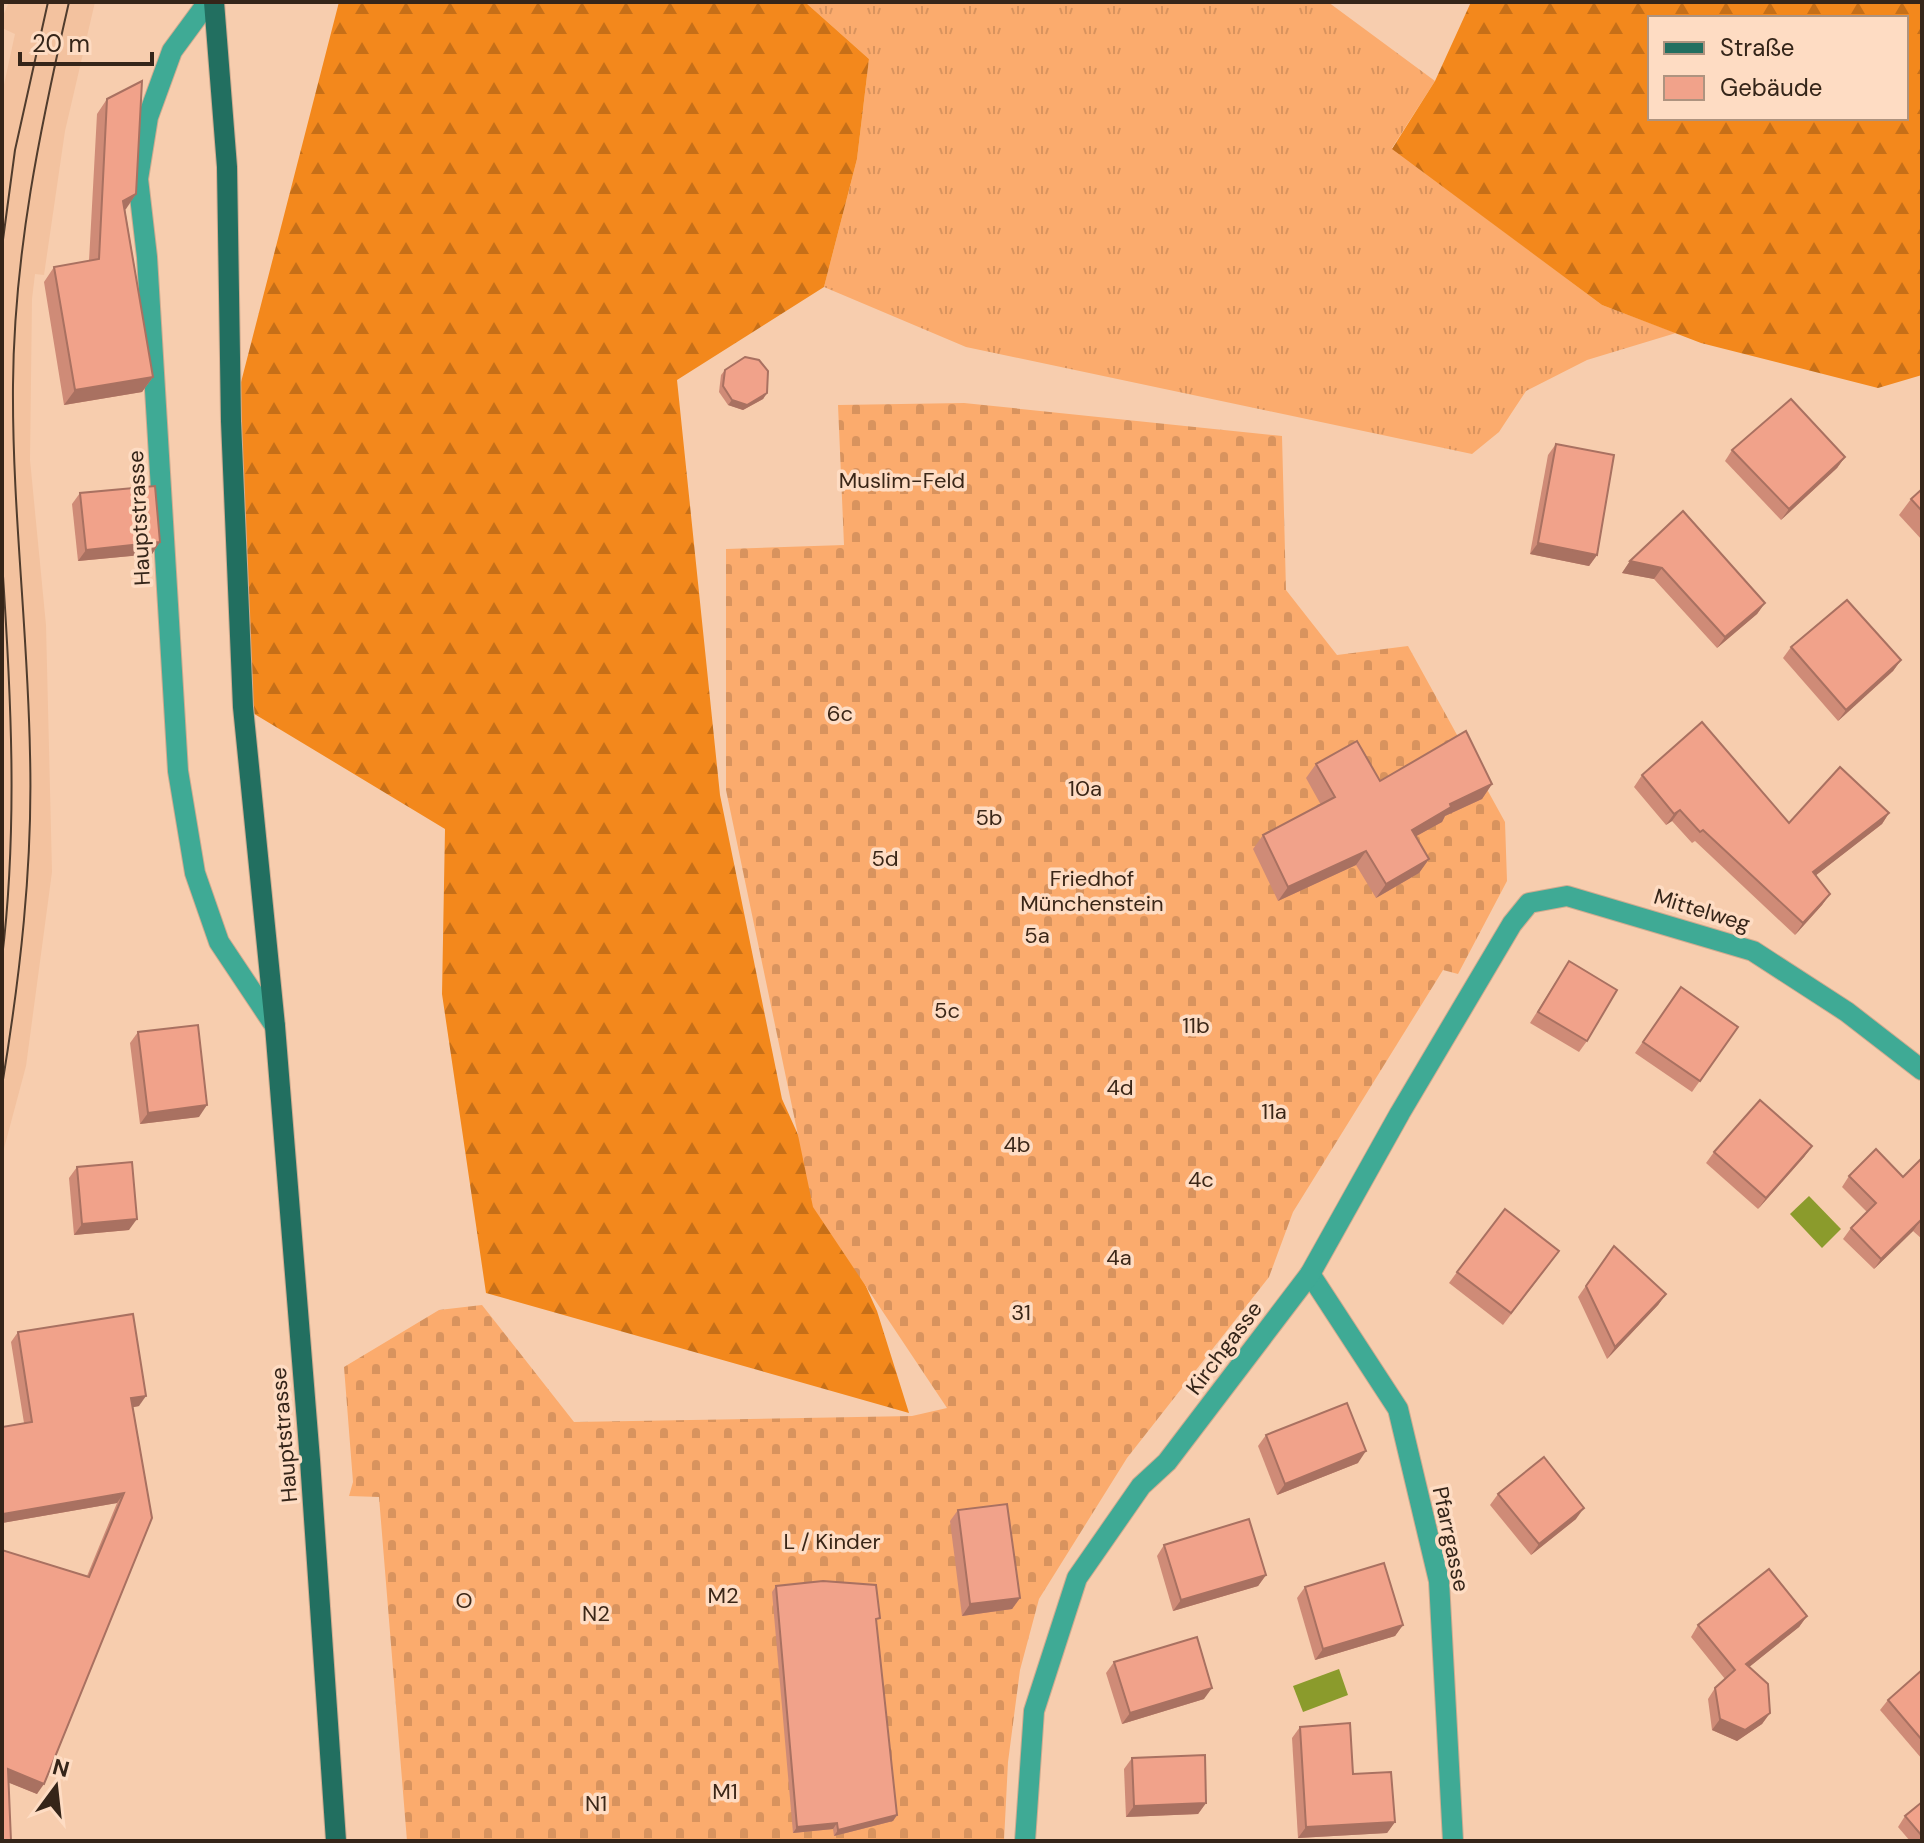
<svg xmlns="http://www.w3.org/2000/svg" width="1924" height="1843" viewBox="0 0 1924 1843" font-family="'DM Sans',sans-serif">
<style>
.built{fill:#f3c29f}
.grass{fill:url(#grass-tufts)}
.forest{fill:url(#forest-firs);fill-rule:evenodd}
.cemetery{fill:url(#cemetery-stones)}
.water{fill:#8b9b2c}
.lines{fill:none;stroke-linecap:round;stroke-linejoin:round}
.minor-casing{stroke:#d0ab90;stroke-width:22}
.major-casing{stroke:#d0ab90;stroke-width:22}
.minor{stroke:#3faa95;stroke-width:20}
.major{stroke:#226f60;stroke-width:20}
.tram{stroke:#503c2d;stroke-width:2}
.wall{fill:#cf8b77}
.shaded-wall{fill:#a97161}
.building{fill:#f1a28a;stroke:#a97161;stroke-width:2}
.labels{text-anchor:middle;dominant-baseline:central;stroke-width:7;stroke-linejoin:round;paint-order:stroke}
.park-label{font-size:22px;fill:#3a2617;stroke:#fedcc3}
.street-label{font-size:22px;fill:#352519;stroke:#fedcc3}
</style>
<defs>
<pattern id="grass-tufts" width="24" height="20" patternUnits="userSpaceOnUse" patternTransform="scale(2)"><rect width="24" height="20" fill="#fbab6d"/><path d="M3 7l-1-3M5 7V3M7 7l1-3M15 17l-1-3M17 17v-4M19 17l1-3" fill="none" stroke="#d8935e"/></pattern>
<pattern id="forest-firs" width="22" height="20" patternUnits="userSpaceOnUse" patternTransform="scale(2)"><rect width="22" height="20" fill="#f3881c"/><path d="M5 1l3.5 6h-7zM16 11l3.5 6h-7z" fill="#c66f18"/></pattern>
<pattern id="cemetery-stones" width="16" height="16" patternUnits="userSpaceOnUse" patternTransform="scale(2)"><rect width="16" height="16" fill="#fbab6d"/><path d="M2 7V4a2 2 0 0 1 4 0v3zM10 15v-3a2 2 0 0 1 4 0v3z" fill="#d8935e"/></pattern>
</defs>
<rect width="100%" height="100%" fill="#f7cdae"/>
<path class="built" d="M9,2H95L65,131L44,275L35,274L32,299L30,460L46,625L52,872L26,1066L2,1156V94L15,34L2,28V18Z"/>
<path class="grass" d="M805,2H1328L1435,81L1392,148L1602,305L1676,333L1587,360L1526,391L1499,432L1472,454L966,347L824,287L857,159L869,59Z"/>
<g class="forest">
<path d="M339,2H805L869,59L857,159L824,287L677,380L720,795L782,1099L877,1311L909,1413L486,1293L442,994L445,829L243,707L231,421Z"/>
<path d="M1471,2H1922V375L1878,388L1701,343L1602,305L1392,149L1435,81ZM1650,18H1906V118H1650Z"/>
</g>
<path class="cemetery" d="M964,403L1282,436L1286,590L1337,655L1408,646L1505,822L1507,881L1458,974L1443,970L1293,1212L1269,1277L1127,1458L1039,1599L1020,1670L1008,1762L1004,1841H407L379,1497L349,1496L353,1482L344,1367L439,1310L482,1305L574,1422L912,1416L947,1408L813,1207L726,790V549L844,545L838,405Z"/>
<g class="water">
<path d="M1809,1196L1841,1229L1822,1248L1790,1214Z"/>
<path d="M1339,1669L1348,1695L1303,1712L1293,1686Z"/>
</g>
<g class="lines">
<defs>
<g id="minor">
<path d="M208,2L172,51L148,117L138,179L147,257L178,771L195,873L219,942L275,1026"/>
<path d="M1310,1274L1398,1409L1439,1581L1453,1841"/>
<path d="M1025,1841L1034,1711L1077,1578L1141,1486L1167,1462L1310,1274L1400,1113L1512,924L1529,903L1567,896L1753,951L1847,1012L1922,1070"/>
</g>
<path id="major" d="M214,2L227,167L231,421L243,707L275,1026L310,1460L336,1841"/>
</defs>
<use href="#minor" class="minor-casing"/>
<use href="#major" class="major-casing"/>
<use href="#minor" class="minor"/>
<use href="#major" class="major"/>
<g class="tram">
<path d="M2,247L15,150L48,2"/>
<path d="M2,561C11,693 18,827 2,958"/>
<path d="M2,1086C20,976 33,866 30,754C28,631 12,508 13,385C14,253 40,129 69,2"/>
</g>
</g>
<g class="wall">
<path d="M107,99L136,194L125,209L153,377L142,392L64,405L44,282L54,267L89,261L97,114Z"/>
<path d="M725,370L767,393L763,399L743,410L728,405L719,392L721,375Z"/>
<path d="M1556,444L1597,555L1589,566L1530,554L1548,455Z"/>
<path d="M1732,450L1845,457L1837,468L1781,520L1725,461Z"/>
<path d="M1922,489V540L1899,515L1911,499Z"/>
<path d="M80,493L160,542L152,554L78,561L72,504Z"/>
<path d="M1683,511L1765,603L1757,614L1717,648L1654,579L1622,573L1630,561Z"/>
<path d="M1791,647L1901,660L1893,671L1838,721L1783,658Z"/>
<path d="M1316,764L1380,781L1492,784L1482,799L1445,816L1442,822L1416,836L1429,859L1419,873L1376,898L1356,865L1278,901L1253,849L1263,835L1321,805L1306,778Z"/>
<path d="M1642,775L1789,823L1889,813L1882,824L1816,875L1830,894L1822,905L1795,935L1695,841L1692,843L1672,821L1666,825L1634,787Z"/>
<path d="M1569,961L1587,1041L1579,1052L1530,1023Z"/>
<path d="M1681,987L1738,1027L1692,1092L1635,1053Z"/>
<path d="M138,1032L199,1117L140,1124L130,1043Z"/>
<path d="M1812,1146L1804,1157L1758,1209L1706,1163L1714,1152Z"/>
<path d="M1922,1158V1239L1913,1231L1874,1269L1843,1239L1851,1228L1867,1212L1842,1187L1849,1176L1903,1177Z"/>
<path d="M77,1167L129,1230L74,1235L69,1178Z"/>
<path d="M1614,1246L1666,1294L1658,1305L1607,1359L1578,1297Z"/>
<path d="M1551,1262L1503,1325L1449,1283L1457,1272Z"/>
<path d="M18,1332L139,1406L133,1407L152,1518L37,1794L8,1782L2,1841V1550L87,1576L117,1503L2,1523V1427L24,1423L11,1342Z"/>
<path d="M1266,1435L1358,1463L1277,1495L1258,1446Z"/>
<path d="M1498,1494L1576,1519L1531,1555L1490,1505Z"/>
<path d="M958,1510L1020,1598L1012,1609L962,1616L950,1521Z"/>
<path d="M1164,1545L1266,1575L1258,1586L1173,1611L1157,1556Z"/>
<path d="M776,1586L876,1623L897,1815L893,1821L834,1836L833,1829L793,1833L772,1592Z"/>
<path d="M1305,1587L1403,1625L1395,1636L1315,1660L1297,1598Z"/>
<path d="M1807,1616L1799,1627L1749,1667L1770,1713L1762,1724L1737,1741L1712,1730L1708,1699L1715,1688L1725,1679L1691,1637L1698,1625Z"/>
<path d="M1114,1662L1204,1699L1122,1724L1106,1673Z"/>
<path d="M1922,1670V1759L1880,1710L1888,1700Z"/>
<path d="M1300,1727L1353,1774L1395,1822L1387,1833L1298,1838L1292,1738Z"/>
<path d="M1132,1758L1206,1803L1198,1814L1126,1817L1124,1769Z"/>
<path d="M1922,1802V1841H1910L1898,1827L1905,1816Z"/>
</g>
<g class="shaded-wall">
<path d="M136,194L126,209L113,216L123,201Z"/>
<path d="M153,377L142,392L64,405L75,390Z"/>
<path d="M767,393L763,399L743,410L728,405L732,400Z"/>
<path d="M1845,457L1837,468L1781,520L1789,509Z"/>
<path d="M160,542L152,554L78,561L86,550Z"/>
<path d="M1538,543L1597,555L1589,566L1530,554Z"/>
<path d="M1630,561L1662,568L1654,579L1622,573Z"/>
<path d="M1765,603L1757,614L1717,648L1725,637Z"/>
<path d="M1901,660L1893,671L1838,721L1846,710Z"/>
<path d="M1492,784L1482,799L1445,816L1442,822L1402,844L1412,830L1450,804Z"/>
<path d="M1680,810L1672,821L1666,825L1674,814Z"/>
<path d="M1889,813L1882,824L1806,883L1813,872Z"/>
<path d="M1366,851L1356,865L1278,901L1288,887Z"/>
<path d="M1429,859L1419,873L1376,898L1386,884Z"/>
<path d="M1830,894L1822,905L1795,935L1803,923Z"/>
<path d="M207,1105L199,1117L140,1124L148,1113Z"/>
<path d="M1812,1146L1804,1157L1758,1209L1766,1198Z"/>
<path d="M137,1219L129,1230L74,1235L82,1224Z"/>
<path d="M1921,1220L1913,1231L1874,1269L1881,1259Z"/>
<path d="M1666,1294L1658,1305L1607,1359L1615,1347Z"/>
<path d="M146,1396L139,1406L124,1409L131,1398Z"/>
<path d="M1366,1451L1358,1463L1277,1495L1285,1484Z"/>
<path d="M124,1493L117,1503L2,1523V1516L3,1514Z"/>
<path d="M1584,1508L1576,1519L1531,1555L1539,1544Z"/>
<path d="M1266,1575L1258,1586L1173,1611L1181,1600Z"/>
<path d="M1020,1598L1012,1609L962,1616L970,1604Z"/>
<path d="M1807,1616L1799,1627L1738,1676L1746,1664Z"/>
<path d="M1403,1625L1395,1636L1315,1660L1323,1649Z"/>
<path d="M1212,1688L1204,1699L1122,1724L1130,1713Z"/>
<path d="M1770,1713L1762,1724L1737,1741L1712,1730L1720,1719Z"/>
<path d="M8,1769L44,1784L37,1794L2,1780Z"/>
<path d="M1206,1803L1198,1814L1126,1817L1134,1806Z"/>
<path d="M897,1815L893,1821L834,1836L838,1830Z"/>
<path d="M1395,1822L1387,1833L1298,1838L1306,1827Z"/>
<path d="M837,1823L833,1829L793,1833L797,1827Z"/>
</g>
<g class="building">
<path d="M142,81L136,194L123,201L153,377L75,390L54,267L99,259L107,99Z"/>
<path d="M745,357L759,360L768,371L767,393L747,405L732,400L723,386L725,370Z"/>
<path d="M1791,399L1845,457L1789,509L1732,450Z"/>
<path d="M1556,444L1614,455L1597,555L1538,543Z"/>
<path d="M155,486L160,542L86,550L80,493Z"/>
<path d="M1922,489V511L1911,499Z"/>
<path d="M1683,511L1765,603L1725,637L1662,568L1630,561Z"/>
<path d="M1847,600L1901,660L1846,710L1791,647Z"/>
<path d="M1702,722L1789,823L1840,767L1889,813L1813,872L1830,894L1803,923L1703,830L1700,832L1680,810L1674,814L1642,775Z"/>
<path d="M1466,731L1492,784L1450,804L1451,807L1412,830L1429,859L1386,884L1366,851L1288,887L1263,835L1335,797L1316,764L1357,741L1380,781Z"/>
<path d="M1569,961L1617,990L1587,1041L1538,1012Z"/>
<path d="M1681,987L1738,1027L1700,1081L1643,1042Z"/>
<path d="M198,1025L207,1105L148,1113L138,1032Z"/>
<path d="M1760,1100L1812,1146L1766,1198L1714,1152Z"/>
<path d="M1876,1149L1903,1177L1922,1158V1221L1921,1220L1881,1259L1851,1228L1876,1203L1849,1176Z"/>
<path d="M132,1162L137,1219L82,1224L77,1167Z"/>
<path d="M1505,1209L1559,1251L1511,1313L1457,1272Z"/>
<path d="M1614,1246L1666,1294L1615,1347L1586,1286Z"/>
<path d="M133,1314L146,1396L131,1398L152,1518L44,1784L8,1769L11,1841H2V1550L89,1577L124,1493L3,1514L2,1505V1427L32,1422L18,1332Z"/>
<path d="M1347,1403L1366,1451L1285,1484L1266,1435Z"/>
<path d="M1544,1457L1584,1508L1539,1544L1498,1494Z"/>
<path d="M1007,1504L1020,1598L970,1604L958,1510Z"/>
<path d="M1249,1519L1266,1575L1181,1600L1164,1545Z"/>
<path d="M1384,1563L1403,1625L1323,1649L1305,1587Z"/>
<path d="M1769,1569L1807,1616L1746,1664L1768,1684L1770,1713L1745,1730L1720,1719L1715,1688L1735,1670L1698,1625Z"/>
<path d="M823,1581L876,1585L880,1618L876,1619L897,1815L838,1830L837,1823L797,1827L776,1586Z"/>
<path d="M1197,1637L1212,1688L1130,1713L1114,1662Z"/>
<path d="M1922,1670V1740L1888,1700Z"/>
<path d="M1350,1723L1353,1774L1391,1772L1395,1822L1306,1827L1300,1727Z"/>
<path d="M1205,1755L1206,1803L1134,1806L1132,1758Z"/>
<path d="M1922,1802V1836L1905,1816Z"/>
</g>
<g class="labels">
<g class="park-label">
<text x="902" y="480">Muslim-Feld</text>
<text x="840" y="713">6c</text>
<text x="1085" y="788">10a</text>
<text x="989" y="817">5b</text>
<text x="885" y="858">5d</text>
<text x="1092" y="878">Friedhof<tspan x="1092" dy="25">Münchenstein</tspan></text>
<text x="1037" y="935">5a</text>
<text x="947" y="1010">5c</text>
<text x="1196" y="1025">11b</text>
<text x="1120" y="1087">4d</text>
<text x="1274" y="1111">11a</text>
<text x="1017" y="1144">4b</text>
<text x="1201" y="1179">4c</text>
<text x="1119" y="1257">4a</text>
<text x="1021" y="1312">31</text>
<text x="832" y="1541">L / Kinder</text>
<text x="723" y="1595">M2</text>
<text x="464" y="1600">O</text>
<text x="596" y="1613">N2</text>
<text x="725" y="1791">M1</text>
<text x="596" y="1803">N1</text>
</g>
<g class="street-label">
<text transform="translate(139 518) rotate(-93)">Hauptstrasse</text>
<text transform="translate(1702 910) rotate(17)">Mittelweg</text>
<text transform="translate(1224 1348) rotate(-53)">Kirchgasse</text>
<text transform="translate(284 1435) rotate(-95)">Hauptstrasse</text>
<text transform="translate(1451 1539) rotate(78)">Pfarrgasse</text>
</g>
</g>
<rect width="1924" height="1843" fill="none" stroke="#352519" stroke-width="8"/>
<rect x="1648" y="16" width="260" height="104" fill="#fedcc3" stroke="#ae937f" stroke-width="2"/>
<rect x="1664" y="42" width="40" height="12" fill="#226f60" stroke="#ae937f" stroke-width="2"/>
<text x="1720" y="56" font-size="24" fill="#352519">Straße</text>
<rect x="1664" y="76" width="40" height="24" fill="#f1a28a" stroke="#ae937f" stroke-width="2"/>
<text x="1720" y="96" font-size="24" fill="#352519">Gebäude</text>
<g transform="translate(56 1787) rotate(15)" stroke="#fedcc3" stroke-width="6" paint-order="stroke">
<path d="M0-6L14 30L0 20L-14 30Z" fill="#352519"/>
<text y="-12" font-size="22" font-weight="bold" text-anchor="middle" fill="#352519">N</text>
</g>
<path d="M20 52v12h132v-12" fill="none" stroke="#352519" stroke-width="4"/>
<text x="32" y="52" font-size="24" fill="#352519" stroke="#fedcc3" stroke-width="6" paint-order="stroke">20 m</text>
</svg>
